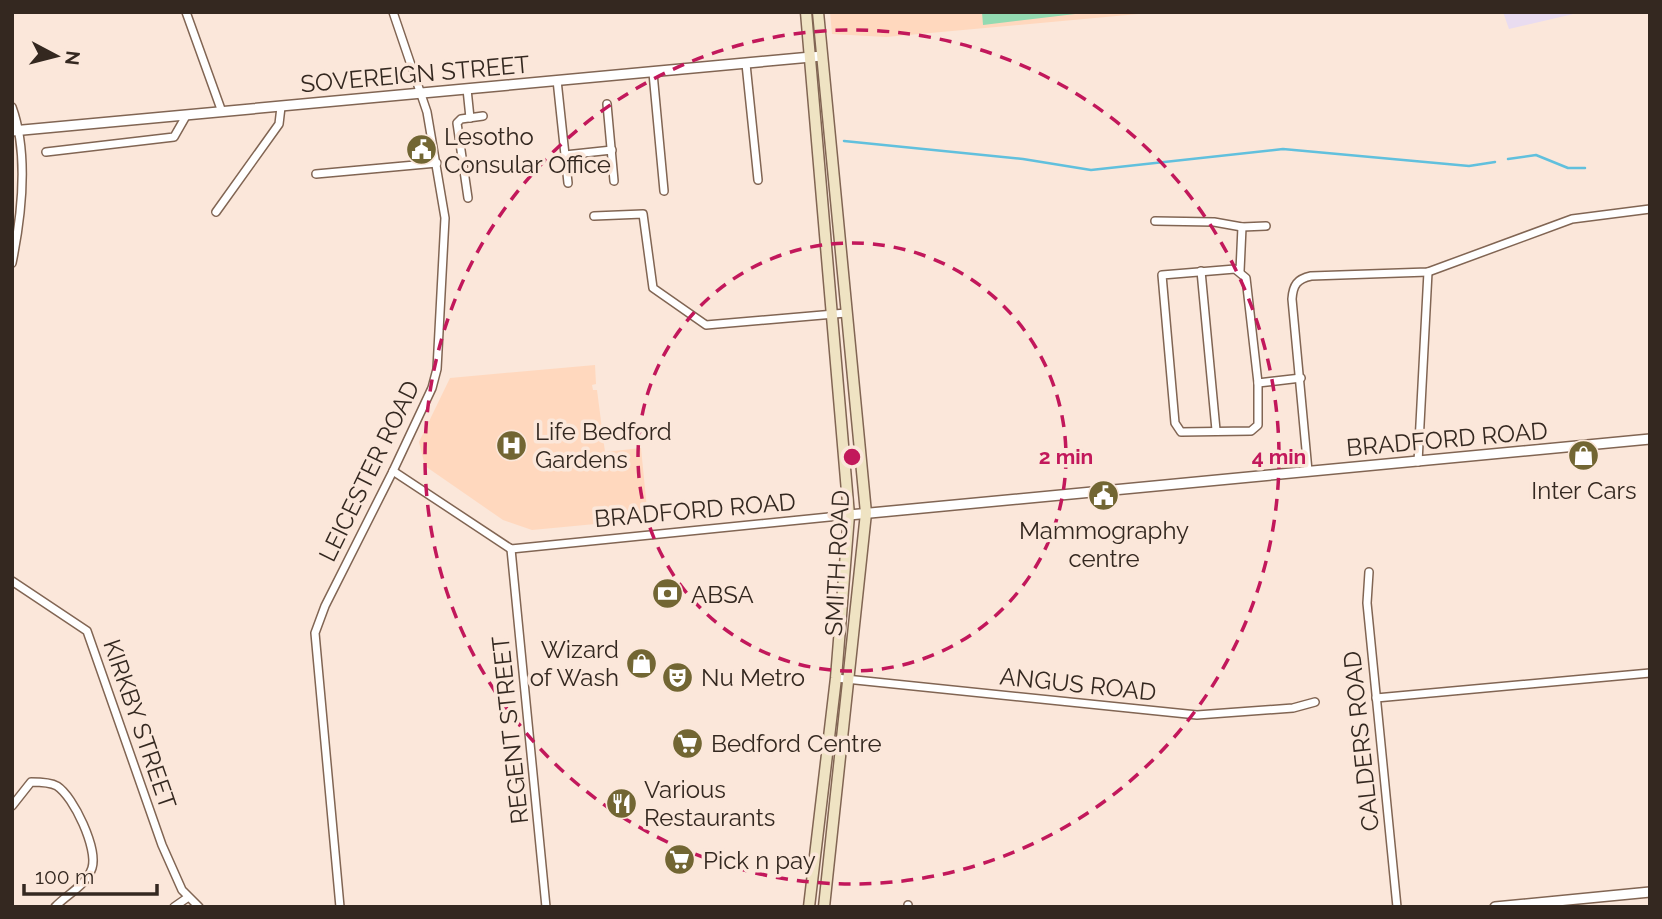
<svg xmlns="http://www.w3.org/2000/svg" width="1662" height="919" viewBox="0 0 1662 919" font-family="Raleway,sans-serif">
<style>
.commercial{fill:#e9dcf0}
.built{fill:#ffd8be}
.green{fill:#93dab1}
.lines{fill:none;stroke-linecap:round;stroke-linejoin:round}
.stream{stroke:#61c0dd;stroke-width:2.5}
.minor-casing{stroke:#816553;stroke-width:10}
.tertiary-casing{stroke:#816553;stroke-width:12}
.secondary-casing{stroke:#816553;stroke-width:13}
.minor{stroke:#fff;stroke-width:7}
.tertiary{stroke:#fff;stroke-width:9}
.secondary{stroke:#efe3c3;stroke-width:10}
.ring{fill:none;stroke:#c2185b;stroke-width:3.5;stroke-dasharray:12 9}
.labels{text-anchor:middle;dominant-baseline:central;stroke-width:7;stroke-linejoin:round;paint-order:stroke}
.street-label{font-size:24px;fill:#342820;stroke:#fbe7da}
.poi-label{font-size:24px;fill:#342820;stroke:#fbe7da;text-anchor:start}
.centre{fill:#c2185b;stroke:#fbe7da;stroke-width:3.5}
.ring-label{font-size:21px;text-anchor:middle;font-weight:bold;fill:#c2185b;stroke:#fbe7da;stroke-width:7;stroke-linejoin:round;paint-order:stroke}
</style>
<rect width="100%" height="100%" fill="#fbe7da"/>
<path class="commercial" d="M1503,12H1582L1509,29Z"/>
<g class="built">
<path d="M830,12H1160L886,37L832,34Z"/>
<path d="M595,365L596,384L592,385L593,390H597L605,452L641,448L648,519L532,530L503,520L425,466L419,442L450,378Z"/>
</g>
<path class="green" d="M982,12H1092L983,25Z"/>
<g class="lines">
<g class="stream">
<path d="M844,141L1023,159L1091,170L1283,149L1469,166L1495,162"/>
<path d="M1508,159L1536,155L1568,168H1585"/>
</g>
<defs>
<g id="minor">
<path d="M186,12L222,112"/>
<path d="M746,64L758,180"/>
<path d="M653,73L664,191"/>
<path d="M557,80L568,183"/>
<path d="M467,89L470,118"/>
<path d="M607,104L614,181"/>
<path d="M12,107C29,154 22,214 12,263"/>
<path d="M46,152L174,137L186,116"/>
<path d="M565,155L612,150"/>
<path d="M316,174L437,163"/>
<path d="M468,198L457,123L461,119L483,116"/>
<path d="M216,212L279,124L281,107"/>
<path d="M594,216L643,214L653,288L706,325L846,313"/>
<path d="M1155,221L1214,222L1242,227L1266,226"/>
<path d="M1235,269L1246,278L1258,383V425L1251,431L1181,432L1175,423L1162,275Z"/>
<path d="M1201,271L1216,430"/>
<path d="M1240,271L1242,227"/>
<path d="M1258,383L1301,378"/>
<path d="M1418,462L1428,272"/>
<path d="M393,471L511,549L849,515"/>
<path d="M1308,471L1292,299C1293,285 1297,279 1311,276L1428,272L1572,219L1650,209"/>
<path d="M511,549L546,907"/>
<path d="M1369,572L1367,603L1397,907"/>
<path d="M12,581L87,631L162,845L182,890L199,907"/>
<path d="M836,678L1197,715L1293,708L1315,702"/>
<path d="M1376,698L1650,673"/>
<path d="M12,806L31,782C39,782 50,782 57,786C74,797 98,849 92,868C86,886 67,894 55,907"/>
<path d="M174,907L187,898"/>
<path d="M340,907L315,633L325,606L393,471L432,388L437,369L445,218L427,112L393,12"/>
<path d="M908,907V905"/>
</g>
<g id="tertiary">
<path d="M12,131L822,56"/>
<path d="M849,515L1650,439"/>
<path d="M1495,907L1650,892"/>
</g>
<g id="secondary">
<path d="M806,12L849,515L836,678L809,907"/>
<path d="M818,12L866,513L824,907"/>
</g>
</defs>
<use href="#minor" class="minor-casing"/>
<use href="#tertiary" class="tertiary-casing"/>
<use href="#secondary" class="secondary-casing"/>
<use href="#minor" class="minor"/>
<use href="#tertiary" class="tertiary"/>
<use href="#secondary" class="secondary"/>
</g>
<g class="ring">
<circle cx="852" cy="457" r="214"/>
<circle cx="852" cy="457" r="427"/>
</g>
<defs>
<symbol id="civic-disc" viewBox="-11 -11 22 22"><circle r="9.5" fill="#726633" stroke="#fbe7da"/><path d="M-.6-6.5H3V-4.5H.6V-3L4-1V1h2V6H-6V1h2V-1L-.6-3ZM-1.2 2.5V6h2.4V2.5Z" fill="#fff"/></symbol>
<symbol id="hospital-disc" viewBox="-11 -11 22 22"><circle r="9.5" fill="#726633" stroke="#fbe7da"/><path d="M-5-5h3v3.5h4V-5h3V5h-3V1.5h-4V5h-3Z" fill="#fff"/></symbol>
<symbol id="shop-disc" viewBox="-11 -11 22 22"><circle r="9.5" fill="#726633" stroke="#fbe7da"/><path d="M-5-2.5h2.3a2.7 3.5 0 0 1 5.4 0H5L5.5 6h-11ZM-1.5-2.5h3a1.5 2.3 0 0 0-3 0Z" fill="#fff"/></symbol>
<symbol id="bank-disc" viewBox="-11 -11 22 22"><circle r="9.5" fill="#726633" stroke="#fbe7da"/><path d="M-6-4H6V4H-6ZM0-2.3a2.3 2.3 0 1 0 0 4.6a2.3 2.3 0 1 0 0-4.6Z" fill="#fff"/></symbol>
<symbol id="theatre-disc" viewBox="-11 -11 22 22"><circle r="9.5" fill="#726633" stroke="#fbe7da"/><path d="M-5-5.5Q0-4 5-5.5V0Q5 5 0 6Q-5 5-5 0ZM-3.3-2.5H-1v1.5H-3.3ZM1-2.5H3.3v1.5H1ZM-2.8 1Q0 5.5 2.8 1Z" fill="#fff"/></symbol>
<symbol id="supermarket-disc" viewBox="-11 -11 22 22"><circle r="9.5" fill="#726633" stroke="#fbe7da"/><path d="M-6-5.5h2.5l.6 2H6L4.5 2H-2.5L-4.4-4H-6ZM-1.5 3.2a1.3 1.3 0 1 0 .1 0ZM3 3.2a1.3 1.3 0 1 0 .1 0Z" fill="#fff"/></symbol>
<symbol id="restaurant-disc" viewBox="-11 -11 22 22"><circle r="9.5" fill="#726633" stroke="#fbe7da"/><path d="M-5-6h1v4h1v-4h1v4h1v-4h1v5L-1.5 .5V6h-2V.5L-5-1ZM5-6V6H3V1.5H1.5Q1.5-4 5-6Z" fill="#fff"/></symbol>
</defs>
<g fill-rule="evenodd">
<use href="#civic-disc" x="404" y="132" width="35" height="35"/>
<use href="#hospital-disc" x="494" y="428" width="35" height="35"/>
<use href="#shop-disc" x="1566" y="438" width="35" height="35"/>
<use href="#civic-disc" x="1086" y="478" width="35" height="35"/>
<use href="#bank-disc" x="650" y="576" width="35" height="35"/>
<use href="#shop-disc" x="624" y="646" width="35" height="35"/>
<use href="#theatre-disc" x="660" y="660" width="35" height="35"/>
<use href="#supermarket-disc" x="670" y="726" width="35" height="35"/>
<use href="#restaurant-disc" x="604" y="786" width="35" height="35"/>
<use href="#supermarket-disc" x="662" y="842" width="35" height="35"/>
</g>
<g class="labels">
<g class="street-label">
<text transform="translate(415 74) rotate(-5)">SOVEREIGN STREET</text>
<text transform="translate(1447 439) rotate(-5)">BRADFORD ROAD</text>
<text transform="translate(369 471) rotate(-64)">LEICESTER ROAD</text>
<text transform="translate(695 510) rotate(-5)">BRADFORD ROAD</text>
<text transform="translate(837 563) rotate(-87)">SMITH ROAD</text>
<text transform="translate(1078 684) rotate(6)">ANGUS ROAD</text>
<text transform="translate(140 724) rotate(71)">KIRKBY STREET</text>
<text transform="translate(510 730) rotate(-96)">REGENT STREET</text>
<text transform="translate(1361 741) rotate(-96)">CALDERS ROAD</text>
</g>
<g class="poi-label">
<text x="444" y="136">Lesotho<tspan x="444" dy="28">Consular Office</tspan></text>
<text x="535" y="431">Life Bedford<tspan x="535" dy="28">Gardens</tspan></text>
<text x="1584" y="490" text-anchor="middle">Inter Cars</text>
<text x="1104" y="530" text-anchor="middle">Mammography<tspan x="1104" dy="28">centre</tspan></text>
<text x="691" y="594">ABSA</text>
<text x="619" y="649" text-anchor="end">Wizard<tspan x="619" dy="28">of Wash</tspan></text>
<text x="701" y="677">Nu Metro</text>
<text x="711" y="743">Bedford Centre</text>
<text x="644" y="789">Various<tspan x="644" dy="28">Restaurants</tspan></text>
<text x="703" y="860">Pick n pay</text>
</g>
</g>
<circle cx="852" cy="457" r="10" class="centre"/>
<g class="ring-label">
<text x="1066" y="464">2 min</text>
<text x="1279" y="464">4 min</text>
</g>
<rect width="1662" height="919" fill="none" stroke="#342820" stroke-width="28"/>
<g transform="translate(56 56) rotate(97)" stroke="#fbe7da" stroke-width="5" paint-order="stroke">
<path d="M0-5L12 26L0 18L-12 26Z" fill="#342820"/>
<text y="-10" font-size="19" font-weight="bold" text-anchor="middle" fill="#342820">N</text>
</g>
<path d="M24 884v10h133v-10" fill="none" stroke="#342820" stroke-width="3.5"/>
<text x="35" y="884" font-size="21" fill="#342820" stroke="#fbe7da" stroke-width="5" paint-order="stroke">100 m</text>
</svg>
